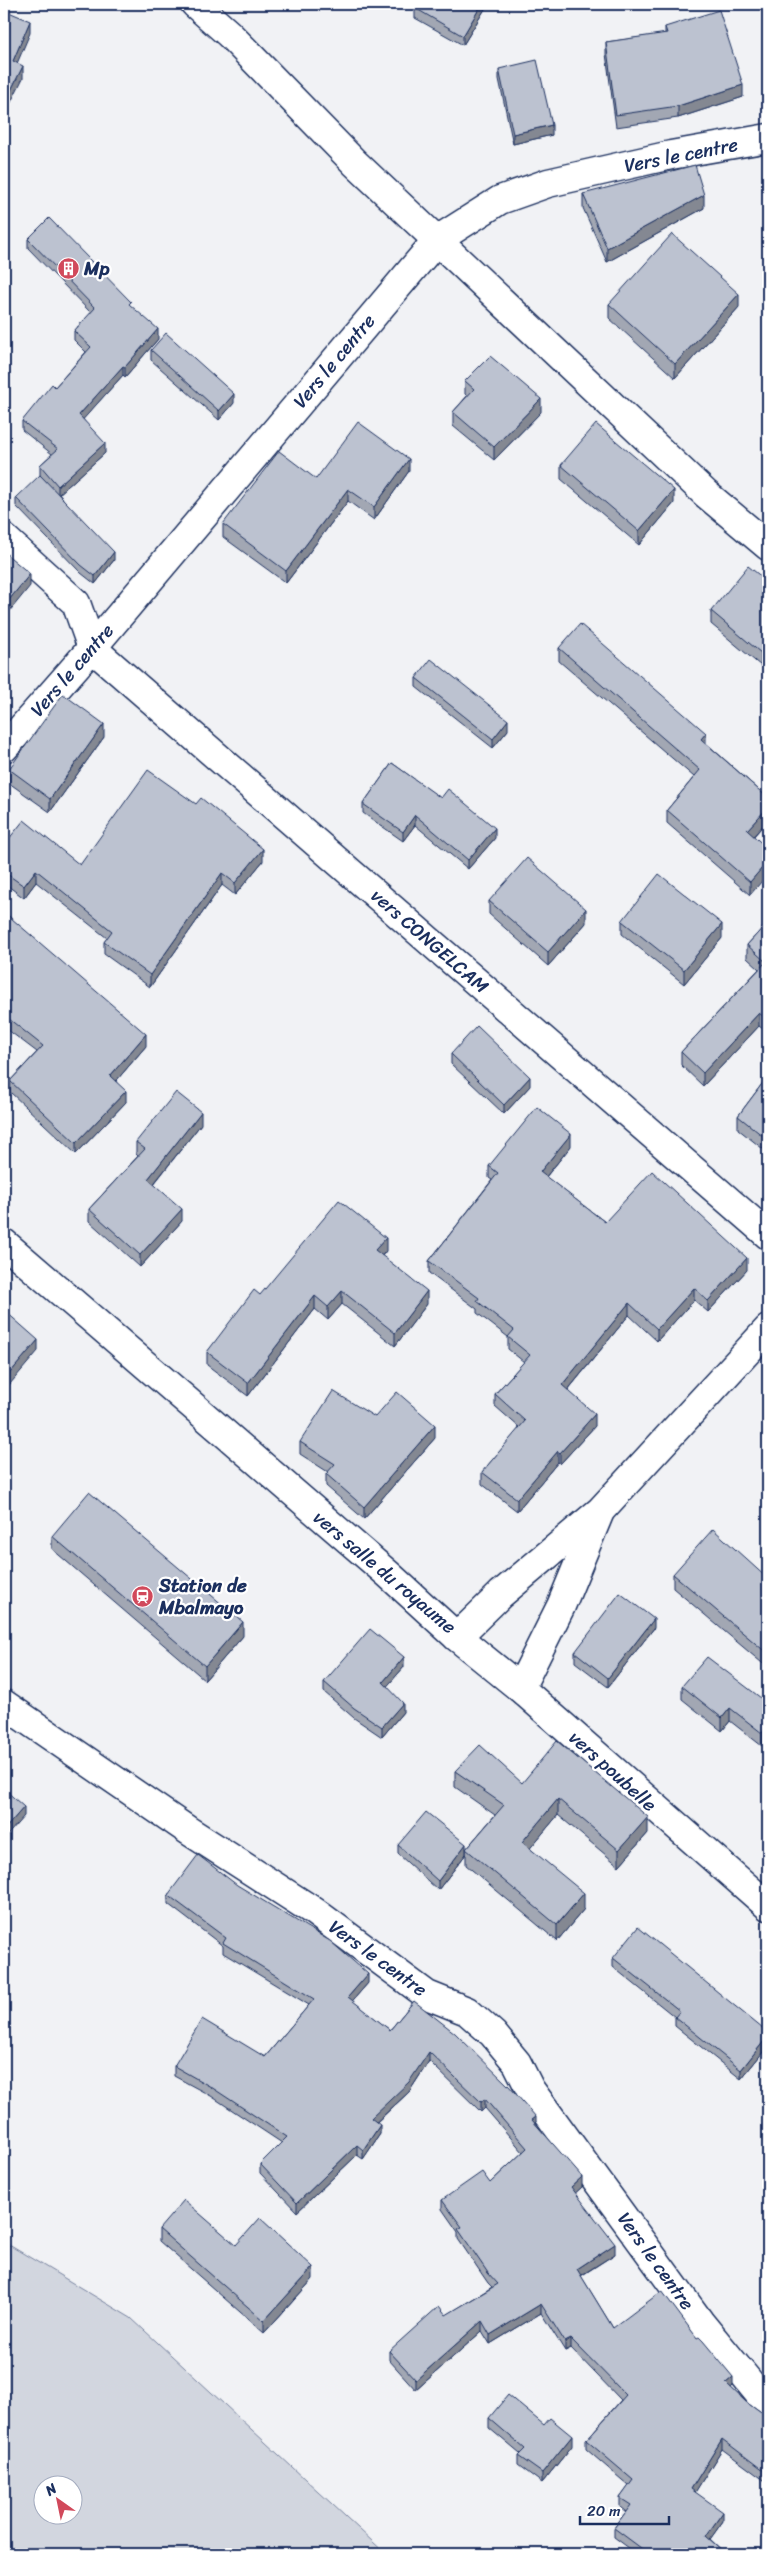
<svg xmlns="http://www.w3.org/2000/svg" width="772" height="2558" viewBox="0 0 772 2558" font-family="Sriracha,sans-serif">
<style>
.green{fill:#d2d6df;stroke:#76829e;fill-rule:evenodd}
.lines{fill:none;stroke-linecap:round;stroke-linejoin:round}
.minor-casing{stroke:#1b2f5e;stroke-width:31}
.minor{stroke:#fff;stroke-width:28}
.wall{fill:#a2a7b3;stroke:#1b2f5e}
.shaded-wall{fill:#848892;stroke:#1b2f5e}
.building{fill:#bcc2d0;stroke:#1b2f5e}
.labels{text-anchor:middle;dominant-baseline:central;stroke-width:4.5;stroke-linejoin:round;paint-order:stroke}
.street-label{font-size:19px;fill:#1b2f5e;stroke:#fff}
.poi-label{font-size:19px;font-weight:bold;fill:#1b2f5e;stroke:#fff;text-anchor:start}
</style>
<rect width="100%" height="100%" fill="#f1f2f5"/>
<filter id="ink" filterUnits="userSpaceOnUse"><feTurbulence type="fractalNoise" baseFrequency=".02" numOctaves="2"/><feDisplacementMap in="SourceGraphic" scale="10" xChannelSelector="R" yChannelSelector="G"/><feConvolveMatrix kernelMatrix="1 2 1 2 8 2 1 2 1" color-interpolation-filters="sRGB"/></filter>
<g filter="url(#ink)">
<path class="green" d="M4,2242L131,2318L386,2554H4ZM42,2486H72V2516H42Z"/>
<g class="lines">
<defs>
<g id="minor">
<path d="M195,4L229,34L355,163L706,494L768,546"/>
<path d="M4,538L76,603L92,648L768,1235"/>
<path d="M4,748L92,648L437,240L500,200L548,183L671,155L768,138"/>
<path d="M4,1243L388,1574L457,1637L501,1594L600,1511L768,1329"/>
<path d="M457,1637L520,1688L768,1906"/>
<path d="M520,1688L561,1606L599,1514"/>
<path d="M4,1704L189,1831L315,1912L427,1995L467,2011L493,2034L517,2063L530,2089L700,2322L768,2405"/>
</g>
</defs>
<use href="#minor" class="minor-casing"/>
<use href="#minor" class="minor"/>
</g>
<g class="wall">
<path d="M488,4L463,45L415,18V8Z"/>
<path d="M665,27L743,97L678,118L616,127L606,54V42L665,34Z"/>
<path d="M499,69L552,135L513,144L499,79Z"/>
<path d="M583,194L704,208L607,262L583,208Z"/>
<path d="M28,239L131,306L158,339L125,377L123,375L83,419L105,453L59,494L114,560L95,584L81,573L16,506V498L46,482L40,475V465L52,454L22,430V421L55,387L86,352L74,340V331L91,313L28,248Z"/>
<path d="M609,304L739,307L675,378L609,318Z"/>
<path d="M151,350L234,403L219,420L151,360Z"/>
<path d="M465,381L541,412L494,460L453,426V412L467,396L465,394Z"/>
<path d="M561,465L674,503L639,545L561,479Z"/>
<path d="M409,471L374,520L348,501L286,583L223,537V524L316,479Z"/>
<path d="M768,582V666L764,662L761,666L711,624V611Z"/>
<path d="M559,648L706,743L768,798V820L754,836L750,895L667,823V810L694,777L559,661Z"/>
<path d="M416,678L508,730L493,748L416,687Z"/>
<path d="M104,737L50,812L9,783V769Z"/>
<path d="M392,763L495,838L468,869L415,825L403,841L363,813V804Z"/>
<path d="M4,845L80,865L263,861L235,895L222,885L150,987L104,954V942L107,938L36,882L24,898L4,883Z"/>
<path d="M489,901L586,923L548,966L489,914Z"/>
<path d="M4,912L146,1046L116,1081L126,1102L76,1154L10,1092V1081L37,1052L4,1027Z"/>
<path d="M622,921L722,938L684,984L622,934Z"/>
<path d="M768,922V1033L759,1026L703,1086L681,1065V1052L759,969L747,958V945Z"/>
<path d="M451,1054L530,1086L504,1114L451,1064Z"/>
<path d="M768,1076V1153L738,1129V1116Z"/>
<path d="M201,1124L154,1184L182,1221L140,1267L89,1221V1209L138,1156L136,1154V1142Z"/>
<path d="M571,1146L546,1177L605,1222L747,1270L708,1312L694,1300L657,1341L629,1315L568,1390L595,1426L560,1464L558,1462L517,1511L482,1484V1472L520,1428L495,1406V1394L524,1362L508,1349V1337L477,1313V1309L429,1273V1261L492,1180L489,1178V1166Z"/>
<path d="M386,1251L382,1256L427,1304L395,1346L342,1304L328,1320L315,1309L248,1396L207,1365V1352L260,1295Z"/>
<path d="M375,1417L435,1438L364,1519L326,1486V1474L328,1472L300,1454V1442Z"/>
<path d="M52,1536L243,1636L205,1680L52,1549Z"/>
<path d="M673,1574L768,1579V1668L673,1588Z"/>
<path d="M654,1628L608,1687L575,1662V1652Z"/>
<path d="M404,1667L387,1686L403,1712L382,1737L354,1718L324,1692V1682Z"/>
<path d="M682,1686L761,1698L768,1689V1737L762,1746L730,1721L722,1731L682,1699Z"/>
<path d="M455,1771L522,1783L648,1833L619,1866L558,1815L530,1848L584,1909L557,1941L466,1865V1849L495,1815L455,1787Z"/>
<path d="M398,1845L466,1854L438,1890L398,1854Z"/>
<path d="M168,1895L368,1983L352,2001L390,2030L414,2001L536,2125L582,2187L575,2193L615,2254L581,2276L613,2328L733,2386L731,2388L746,2402L768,2418V2483L722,2449L695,2492L723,2521L710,2539L726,2554H637L614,2537V2528L626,2512L620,2507V2498L629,2486L586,2449V2440L621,2400L571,2348L565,2351L541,2313L490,2344L482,2331L416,2390L389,2360V2351L492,2287L488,2283L458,2239V2232L442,2209V2200L490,2183L523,2152L485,2108L481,2112L429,2061L409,2092L377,2122L380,2134L363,2159L357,2155L297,2212L260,2173V2164L282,2143L211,2096L174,2076V2066L265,2057L309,2005L223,1953V1946L168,1904Z"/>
<path d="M613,1958L768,2033V2046L741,2079L675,2026V2017L613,1967Z"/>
<path d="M159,2229L236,2245L313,2279L264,2333L159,2241Z"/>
<path d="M489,2418L544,2425L572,2446L542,2483L518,2465V2456L520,2454L489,2428Z"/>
</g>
<g class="shaded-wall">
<path d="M482,4H488L463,45V36Z"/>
<path d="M30,21V33L13,73V61Z"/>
<path d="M23,66V78L4,116V104Z"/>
<path d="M743,85V97L678,118V106Z"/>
<path d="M552,125V135L513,144V134Z"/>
<path d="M704,195V208L607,262V248Z"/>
<path d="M739,294V307L675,378V364Z"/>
<path d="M158,329V339L125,377V367Z"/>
<path d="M123,366V375L79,424V415Z"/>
<path d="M234,394V403L219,420V411Z"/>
<path d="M541,399V412L494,460V447Z"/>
<path d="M105,443V453L58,495V486Z"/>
<path d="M409,459V471L374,520V507Z"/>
<path d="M348,489V501L286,583V571Z"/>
<path d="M674,490V503L639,545V531Z"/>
<path d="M114,552V560L95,584V576Z"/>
<path d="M30,574V586L4,618V606Z"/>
<path d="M764,649V662L761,666V653Z"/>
<path d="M508,720V730L493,748V739Z"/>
<path d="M104,724V737L50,812V799Z"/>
<path d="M706,733V745L701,739Z"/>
<path d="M768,807V820L747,843V830Z"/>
<path d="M415,815V825L403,841V832Z"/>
<path d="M495,828V838L468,869V860Z"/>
<path d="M263,849V861L235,895V883Z"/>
<path d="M768,861V874L750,895V882Z"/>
<path d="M36,870V882L24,898V886Z"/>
<path d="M222,873V885L150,987V975Z"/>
<path d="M586,909V923L548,966V952Z"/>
<path d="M722,924V938L684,984V970Z"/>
<path d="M759,1013V1026L703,1086V1073Z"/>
<path d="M146,1034V1046L110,1088V1076Z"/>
<path d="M530,1077V1086L504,1114V1105Z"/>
<path d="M126,1091V1102L76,1154V1143Z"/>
<path d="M201,1112V1124L148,1191V1179Z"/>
<path d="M571,1134V1146L540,1184V1172Z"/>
<path d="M182,1209V1221L140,1267V1255Z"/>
<path d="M386,1238V1251L375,1263V1250Z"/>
<path d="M747,1258V1270L708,1312V1301Z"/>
<path d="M694,1288V1300L657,1341V1329Z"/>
<path d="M342,1291V1304L328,1320V1307Z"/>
<path d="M427,1291V1304L395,1346V1333Z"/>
<path d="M315,1296V1309L248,1396V1383Z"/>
<path d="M629,1303V1315L562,1397V1385Z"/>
<path d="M38,1340V1351L4,1391V1380Z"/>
<path d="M595,1414V1426L560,1464V1453Z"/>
<path d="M435,1425V1438L364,1519V1507Z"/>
<path d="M558,1451V1462L517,1511V1499Z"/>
<path d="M654,1619V1628L608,1687V1678Z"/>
<path d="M243,1622V1636L205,1680V1666Z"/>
<path d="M404,1657V1667L383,1691V1682Z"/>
<path d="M403,1703V1712L382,1737V1727Z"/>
<path d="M730,1708V1721L722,1731V1718Z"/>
<path d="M768,1725V1737L762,1746V1733Z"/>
<path d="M558,1799V1815L522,1858V1842Z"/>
<path d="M24,1807V1816L4,1839V1830Z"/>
<path d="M648,1817V1833L619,1866V1850Z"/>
<path d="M466,1844V1854L438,1890V1881Z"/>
<path d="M584,1893V1909L557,1941V1925Z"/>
<path d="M368,1974V1983L348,2006V1997Z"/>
<path d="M768,2036V2046L741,2079V2070Z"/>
<path d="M429,2052V2061L409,2092L371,2127V2118Z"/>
<path d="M485,2099V2108L481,2112V2102Z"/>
<path d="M536,2117V2127L532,2120Z"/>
<path d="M380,2125V2134L363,2159V2150Z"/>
<path d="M357,2145V2155L297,2212V2203Z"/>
<path d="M582,2177V2187L571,2197V2187Z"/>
<path d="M615,2244V2254L577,2278V2269Z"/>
<path d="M313,2267V2279L264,2333V2321Z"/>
<path d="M541,2304V2313L490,2344V2335Z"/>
<path d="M482,2321V2331L416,2390V2380Z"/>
<path d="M571,2339V2348L565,2351V2342Z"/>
<path d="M733,2377V2386L726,2392V2383Z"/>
<path d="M572,2436V2446L542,2483V2473Z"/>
<path d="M722,2439V2449L691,2499V2489Z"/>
<path d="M723,2512V2521L706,2545V2536Z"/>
</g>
<g class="building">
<path d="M418,4H482L463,36L415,8Z"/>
<path d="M4,10L30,21L13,61L23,66L4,104Z"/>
<path d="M719,10L743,85L678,106L616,115L606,42L667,33L665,27Z"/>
<path d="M537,60L552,125L513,134L499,69Z"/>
<path d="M695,165L704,195L607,248L583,194Z"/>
<path d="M49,218L131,302L129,304L158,329L125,367L123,366L79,415L105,443L58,486L40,465L58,449L22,421L52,384L55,387L91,347L74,331L95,308L28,239Z"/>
<path d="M672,234L739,294L675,364L609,304Z"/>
<path d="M166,333L234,394L219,411L151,350Z"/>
<path d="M490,356L541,399L494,447L453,412L474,389L465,381Z"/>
<path d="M358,422L409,459L374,507L348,489L286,571L223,524L279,451L316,479Z"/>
<path d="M596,424L674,490L639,531L561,465Z"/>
<path d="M40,475L114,552L95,576L81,565L16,498Z"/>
<path d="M4,552L30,574L4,606Z"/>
<path d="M748,566L768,582V653L764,649L761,653L711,611Z"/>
<path d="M580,624L706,733L701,739L768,798V807L747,830L768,849V861L750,882L667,810L700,770L559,648Z"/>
<path d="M431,659L508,720L493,739L416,678Z"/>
<path d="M63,694L104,724L50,799L9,769Z"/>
<path d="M392,763L441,798L448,789L495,828L468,860L415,815L403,832L363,804Z"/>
<path d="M148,770L196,804L201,798L263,849L235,883L222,873L150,975L104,942L112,931L36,870L24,886L4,872V845L24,820L80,865Z"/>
<path d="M527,858L586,909L548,952L489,901Z"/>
<path d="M659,874L722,924L684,970L622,921Z"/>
<path d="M4,912L146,1034L110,1076L126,1091L76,1143L10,1081L43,1046L4,1015Z"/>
<path d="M768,922V1020L759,1013L703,1073L681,1052L766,962L747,945Z"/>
<path d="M477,1026L530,1077L504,1105L451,1054Z"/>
<path d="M768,1076V1140L738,1116Z"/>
<path d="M176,1092L201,1112L148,1179L182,1209L140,1255L89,1209L145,1149L136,1142Z"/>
<path d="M537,1107L571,1134L540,1172L605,1222L652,1171L747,1258L708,1301L694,1288L657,1329L629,1303L562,1385L595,1414L560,1453L558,1451L517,1499L482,1472L525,1421L495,1394L530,1355L508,1337L514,1330L477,1301L479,1298L429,1261L498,1173L489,1166Z"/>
<path d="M339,1200L386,1238L375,1250L427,1291L395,1333L342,1291L328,1307L315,1296L248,1383L207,1352L254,1290L260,1295Z"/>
<path d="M5,1311L38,1340L4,1380V1313Z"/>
<path d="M333,1391L375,1417L397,1392L435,1425L364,1507L326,1474L335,1464L300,1442Z"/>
<path d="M89,1492L243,1622L205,1666L52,1536Z"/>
<path d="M713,1529L768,1579V1654L673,1574Z"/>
<path d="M620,1593L654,1619L608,1678L575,1652Z"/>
<path d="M370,1629L404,1657L383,1682L403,1703L382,1727L354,1708L324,1682Z"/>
<path d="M707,1657L761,1698L768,1689V1725L762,1733L730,1708L722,1718L682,1686Z"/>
<path d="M557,1741L648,1817L619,1850L558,1799L522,1842L584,1893L557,1925L466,1849L504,1805L455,1771L480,1745L522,1783Z"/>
<path d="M4,1789L24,1807L4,1830Z"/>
<path d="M426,1812L466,1844L438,1881L398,1845Z"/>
<path d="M198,1855L237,1885L330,1941L368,1974L348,1997L390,2030L414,2001L455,2033L509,2086L536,2117L532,2120L582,2177L571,2187L615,2244L577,2269L613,2328L662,2291L697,2338L699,2337L703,2341L733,2377L726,2383L746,2402L768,2418V2474L722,2439L691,2489L723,2512L706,2536L726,2554H642L645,2551L614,2528L631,2505L620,2498L633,2480L586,2440L626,2395L571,2339L565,2342L541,2304L490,2335L482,2321L416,2380L389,2351L439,2306L446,2315L498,2284L488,2273L458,2229L462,2227L442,2200L482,2172L490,2183L527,2148L485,2099L481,2102L429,2052L409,2082L371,2118L380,2125L363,2150L357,2145L297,2203L260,2164L287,2137L211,2087L174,2066L202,2019L265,2057L314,1999L223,1943L226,1938L168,1895Z"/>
<path d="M638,1927L768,2033V2036L741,2070L675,2017L680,2011L613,1958Z"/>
<path d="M184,2200L236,2245L260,2218L313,2267L264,2321L159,2229Z"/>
<path d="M508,2395L544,2425L550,2418L572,2436L542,2473L518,2456L525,2449L489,2418Z"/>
</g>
</g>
<defs>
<symbol id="building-disc" viewBox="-11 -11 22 22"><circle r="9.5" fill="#d1495b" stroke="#fff"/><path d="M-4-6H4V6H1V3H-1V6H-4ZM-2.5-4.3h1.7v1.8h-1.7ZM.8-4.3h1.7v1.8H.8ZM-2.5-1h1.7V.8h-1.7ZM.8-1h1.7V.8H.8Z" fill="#fff"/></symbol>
<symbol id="station-disc" viewBox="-11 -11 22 22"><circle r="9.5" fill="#d1495b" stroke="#fff"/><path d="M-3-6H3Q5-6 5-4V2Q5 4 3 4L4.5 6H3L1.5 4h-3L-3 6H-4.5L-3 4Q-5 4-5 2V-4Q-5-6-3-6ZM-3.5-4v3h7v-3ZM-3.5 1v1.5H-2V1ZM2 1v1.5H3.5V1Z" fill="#fff"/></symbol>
</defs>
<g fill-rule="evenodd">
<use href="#building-disc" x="56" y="256" width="25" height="25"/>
<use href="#station-disc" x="130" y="1584" width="25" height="25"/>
</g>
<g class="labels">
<g class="street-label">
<text transform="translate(681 155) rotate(-11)">Vers le centre</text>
<text transform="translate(334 361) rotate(-50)">Vers le centre</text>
<text transform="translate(72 670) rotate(-49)">Vers le centre</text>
<text transform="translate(430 941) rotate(41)">vers CONGELCAM</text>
<text transform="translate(385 1572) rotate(40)">vers salle du royaume</text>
<text transform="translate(613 1771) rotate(42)">vers poubelle</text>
<text transform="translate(378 1958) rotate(36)">Vers le centre</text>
<text transform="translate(656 2261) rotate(54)">Vers le centre</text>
</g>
<g class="poi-label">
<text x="84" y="268">Mp</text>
<text x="159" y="1585">Station de<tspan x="159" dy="22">Mbalmayo</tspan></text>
</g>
</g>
<rect width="772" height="2558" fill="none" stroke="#fff" stroke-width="20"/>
<rect x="10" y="10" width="752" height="2538" fill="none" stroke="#1b2f5e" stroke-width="2" filter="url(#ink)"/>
<g transform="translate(58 2500) rotate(327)"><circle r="24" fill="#ffffff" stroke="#a4acbf"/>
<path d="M0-4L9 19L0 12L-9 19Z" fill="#d1495b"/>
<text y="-8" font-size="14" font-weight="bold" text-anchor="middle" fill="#1b2f5e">N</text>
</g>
<path d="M580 2516v8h89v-8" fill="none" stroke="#1b2f5e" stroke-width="2.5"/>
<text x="587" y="2516" font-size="15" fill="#1b2f5e" stroke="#ffffff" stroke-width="4" paint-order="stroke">20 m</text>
</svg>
